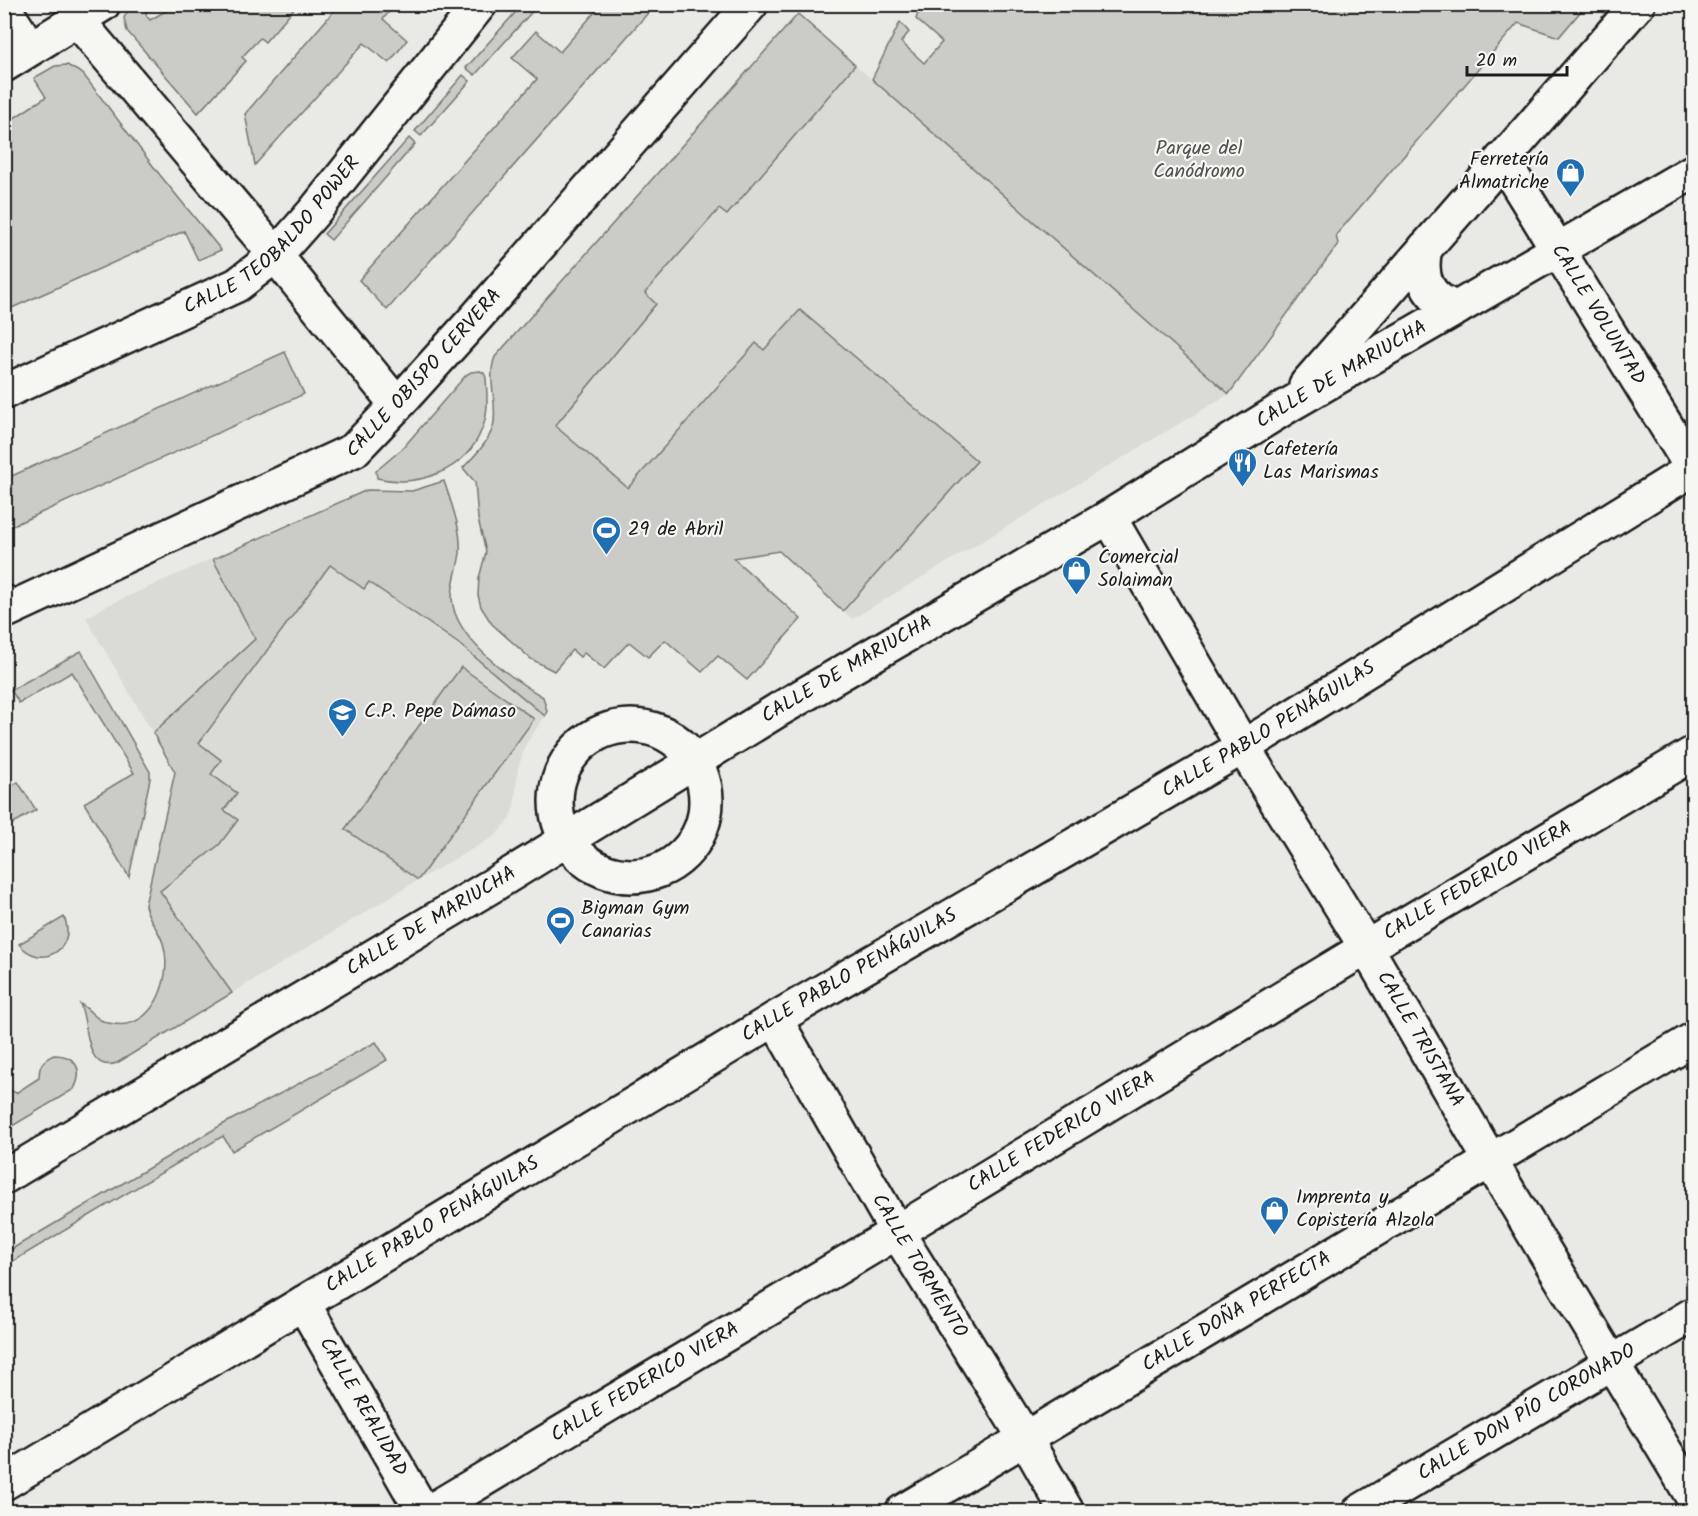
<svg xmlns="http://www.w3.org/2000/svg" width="1698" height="1516" viewBox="0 0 1698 1516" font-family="Kalam,sans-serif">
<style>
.built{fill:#dadad6}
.green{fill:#cbcbc7;stroke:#747472;stroke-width:1.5}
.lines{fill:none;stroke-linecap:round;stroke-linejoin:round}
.minor-casing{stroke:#1c1c1c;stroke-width:38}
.minor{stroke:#f6f6f2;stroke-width:33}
.labels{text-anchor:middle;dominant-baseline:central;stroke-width:4.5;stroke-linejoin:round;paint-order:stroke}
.park-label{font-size:20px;fill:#51514f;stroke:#f6f6f2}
.poi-label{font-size:20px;fill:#1c1c1c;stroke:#f6f6f2;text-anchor:start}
.street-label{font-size:20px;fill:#1c1c1c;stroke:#f6f6f2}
</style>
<rect width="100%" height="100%" fill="#e9e9e5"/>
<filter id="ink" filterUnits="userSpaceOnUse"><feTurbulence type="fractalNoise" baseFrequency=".0167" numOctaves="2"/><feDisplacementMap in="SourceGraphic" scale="12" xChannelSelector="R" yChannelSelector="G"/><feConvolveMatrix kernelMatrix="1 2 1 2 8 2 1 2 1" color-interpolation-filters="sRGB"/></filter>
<g filter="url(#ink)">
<g class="built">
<path d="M855,65L1229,394L852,619L779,551L732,558L684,537L554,426L656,304L644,294L719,208L727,215Z"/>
<path d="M436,484L443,634L459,644L545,716L526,744L518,768L514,807L509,820L495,836L418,880L232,993L160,891L218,845L86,618L106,606L367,490L412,491Z"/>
</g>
<g class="green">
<path d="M135,4L148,5L146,15L150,20L176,5H297L265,42L260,38L242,57L246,61L198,113L127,31L124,18L129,8Z"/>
<path d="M340,4L395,5L383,19L407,40L389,63L364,43L255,165L245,114Z"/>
<path d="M602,4L655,5L387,310L359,280L537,79L512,58L536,31L560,52Z"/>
<path d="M522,5H538L475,75L466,68Z"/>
<path d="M921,5V4L1586,5L1559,37L1518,23L1336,235L1338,244L1229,394L872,79L900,22L909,32L901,42L924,63L942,42L916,19Z"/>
<path d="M798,14L855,65L727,215L719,209L645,293L656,304L555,426L628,488L756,343L764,350L800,310L977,461L843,611L779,551L733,558L801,619L747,680L718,656L702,672L665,640L648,657L629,642L604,669L584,653L580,657L572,650L554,671L531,659L492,624L481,607L478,595L479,578L486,552L478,519L475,482L463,468C474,456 488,443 493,427C499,404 486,379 495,357Z"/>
<path d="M67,65L83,74L160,175L221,250L198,260L184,231L5,311V124L46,97L34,78L55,66Z"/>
<path d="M463,75L470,81L421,136L415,131Z"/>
<path d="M409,138L415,144L331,240L324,234Z"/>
<path d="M285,352L304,394L5,529V479Z"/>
<path d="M480,371L484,373L486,378C487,395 489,413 482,429C466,471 418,488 377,478L376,471L402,449L466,375L471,372Z"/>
<path d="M444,481C451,503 462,530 460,553C458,568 452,582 452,598C454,639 511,678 543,697L547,711L545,716L459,644L369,582L364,589L330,565L199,743L221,760L211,774L237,793L224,810L238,820L219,845L160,891L232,993L117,1063C84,1074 89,1023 80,1004C92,1010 95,1022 114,1024C154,1030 172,978 164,947C161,931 148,921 145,905L175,772L153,733L255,639L213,559L367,490L412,491Z"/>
<path d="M81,651L150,772V779L129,877L84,803L134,773L72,672L19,703L11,690Z"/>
<path d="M461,667L534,719L418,880L345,829Z"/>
<path d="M18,782L36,810L5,828V790Z"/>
<path d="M64,917C78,949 41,971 19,944Z"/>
<path d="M376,1042L387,1060L232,1151L223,1136L5,1266V1253L218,1127Z"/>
<path d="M54,1055C76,1055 84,1070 74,1089L9,1128H5V1088L16,1093L39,1078C39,1066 42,1060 54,1055Z"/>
</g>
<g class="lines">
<defs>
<g id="minor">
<path d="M4,8L30,48"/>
<path d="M78,21L263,240L397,405"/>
<path d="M4,65L103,4"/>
<path id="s1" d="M1502,159L1694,471"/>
<path d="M1425,248C1419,277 1426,299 1457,308"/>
<path d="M1306,385L1638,4"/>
<path id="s2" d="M4,392L237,285L276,255L313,213L480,4"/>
<path id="s3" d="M1109,517L1243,747L1366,947L1504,1184L1694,1499"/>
<path id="s4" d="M4,602L8,610L354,450L397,405L473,321L751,4"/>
<circle cx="631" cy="801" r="75"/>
<path id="s5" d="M775,1019L897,1232L1025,1438L1067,1512"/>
<path id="s6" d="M4,1177L493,885L778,710L1109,517L1289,405L1694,171"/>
<path id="s7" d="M303,1303L423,1512"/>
<path id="s8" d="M4,1483L775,1019L1243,747L1694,468"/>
<path id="s9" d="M429,1512L897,1232L1387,935L1694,753"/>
<path id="s10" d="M902,1512L1694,1039"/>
<path id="s11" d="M1359,1512L1694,1314"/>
</g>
</defs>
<use href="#minor" class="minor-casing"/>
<use href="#minor" class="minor"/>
</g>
</g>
<defs>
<symbol id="shop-pin" viewBox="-11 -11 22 30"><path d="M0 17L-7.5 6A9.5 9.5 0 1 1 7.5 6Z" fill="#1f6fb2" stroke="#f6f6f2"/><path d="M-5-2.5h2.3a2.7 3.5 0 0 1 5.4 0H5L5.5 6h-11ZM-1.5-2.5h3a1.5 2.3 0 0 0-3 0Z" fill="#fff"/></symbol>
<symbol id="restaurant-pin" viewBox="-11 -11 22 30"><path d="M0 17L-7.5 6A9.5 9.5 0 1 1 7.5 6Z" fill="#1f6fb2" stroke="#f6f6f2"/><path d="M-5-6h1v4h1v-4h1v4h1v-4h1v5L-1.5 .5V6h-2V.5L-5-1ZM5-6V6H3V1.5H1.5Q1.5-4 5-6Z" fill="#fff"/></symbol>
<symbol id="stadium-pin" viewBox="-11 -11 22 30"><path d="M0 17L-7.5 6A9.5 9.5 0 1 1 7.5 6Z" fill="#1f6fb2" stroke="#f6f6f2"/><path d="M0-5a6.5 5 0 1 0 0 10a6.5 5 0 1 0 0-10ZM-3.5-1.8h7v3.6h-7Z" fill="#fff"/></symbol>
<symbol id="school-pin" viewBox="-11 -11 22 30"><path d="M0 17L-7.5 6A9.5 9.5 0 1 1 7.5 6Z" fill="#1f6fb2" stroke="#f6f6f2"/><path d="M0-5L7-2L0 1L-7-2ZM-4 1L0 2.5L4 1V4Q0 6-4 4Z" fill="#fff"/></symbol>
</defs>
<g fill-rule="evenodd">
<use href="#shop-pin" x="1554" y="156" width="33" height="45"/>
<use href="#restaurant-pin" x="1226" y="446" width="33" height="45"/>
<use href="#stadium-pin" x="590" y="514" width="33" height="45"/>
<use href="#shop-pin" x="1060" y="554" width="33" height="45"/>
<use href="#school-pin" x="326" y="696" width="33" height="45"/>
<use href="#stadium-pin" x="544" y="904" width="33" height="45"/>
<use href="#shop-pin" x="1258" y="1194" width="33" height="45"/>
</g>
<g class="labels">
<g class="park-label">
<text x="1199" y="149">Parque del<tspan x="1199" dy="23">Canódromo</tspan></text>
</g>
<g class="poi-label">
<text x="1549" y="160" text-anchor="end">Ferretería<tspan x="1549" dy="23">Almatriche</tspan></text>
<text x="1263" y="450">Cafetería<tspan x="1263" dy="23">Las Marismas</tspan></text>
<text x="628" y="530">29 de Abril</text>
<text x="1098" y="558">Comercial<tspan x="1098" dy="23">Solaiman</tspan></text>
<text x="364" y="712">C.P. Pepe Dámaso</text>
<text x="581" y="909">Bigman Gym<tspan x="581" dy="23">Canarias</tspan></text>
<text x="1296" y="1198">Imprenta y<tspan x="1296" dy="23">Copistería Alzola</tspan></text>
</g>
<g class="street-label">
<text stroke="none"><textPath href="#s2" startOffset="315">CALLE TEOBALDO POWER</textPath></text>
<text stroke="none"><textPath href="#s1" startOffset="183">CALLE VOLUNTAD</textPath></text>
<text stroke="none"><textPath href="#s4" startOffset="494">CALLE OBISPO CERVERA</textPath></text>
<text stroke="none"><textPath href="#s6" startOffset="1560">CALLE DE MARIUCHA</textPath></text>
<text stroke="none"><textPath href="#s6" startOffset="984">CALLE DE MARIUCHA</textPath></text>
<text stroke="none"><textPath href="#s8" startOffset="1472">CALLE PABLO PENÁGUILAS</textPath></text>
<text stroke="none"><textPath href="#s9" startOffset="1224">CALLE FEDERICO VIERA</textPath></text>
<text stroke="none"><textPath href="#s6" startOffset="498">CALLE DE MARIUCHA</textPath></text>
<text stroke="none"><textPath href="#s8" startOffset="986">CALLE PABLO PENÁGUILAS</textPath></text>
<text stroke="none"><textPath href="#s3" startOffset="608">CALLE TRISTANA</textPath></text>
<text stroke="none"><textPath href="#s9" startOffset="738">CALLE FEDERICO VIERA</textPath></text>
<text stroke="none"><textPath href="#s8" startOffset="500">CALLE PABLO PENÁGUILAS</textPath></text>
<text stroke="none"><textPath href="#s5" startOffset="286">CALLE TORMENTO</textPath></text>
<text stroke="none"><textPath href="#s10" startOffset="390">CALLE DOÑA PERFECTA</textPath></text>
<text stroke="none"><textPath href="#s9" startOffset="252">CALLE FEDERICO VIERA</textPath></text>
<text stroke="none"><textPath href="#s7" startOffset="120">CALLE REALIDAD</textPath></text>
<text stroke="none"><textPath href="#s11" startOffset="195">CALLE DON PÍO CORONADO</textPath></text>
</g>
</g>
<rect width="1698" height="1516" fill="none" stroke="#f6f6f2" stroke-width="24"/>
<rect x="12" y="12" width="1674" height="1492" fill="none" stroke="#1c1c1c" stroke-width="2" filter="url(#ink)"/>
<path d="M1467 66v9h100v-9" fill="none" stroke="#1c1c1c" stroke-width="3"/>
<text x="1476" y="66" font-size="18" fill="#1c1c1c" stroke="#f6f6f2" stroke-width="4.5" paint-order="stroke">20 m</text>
</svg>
